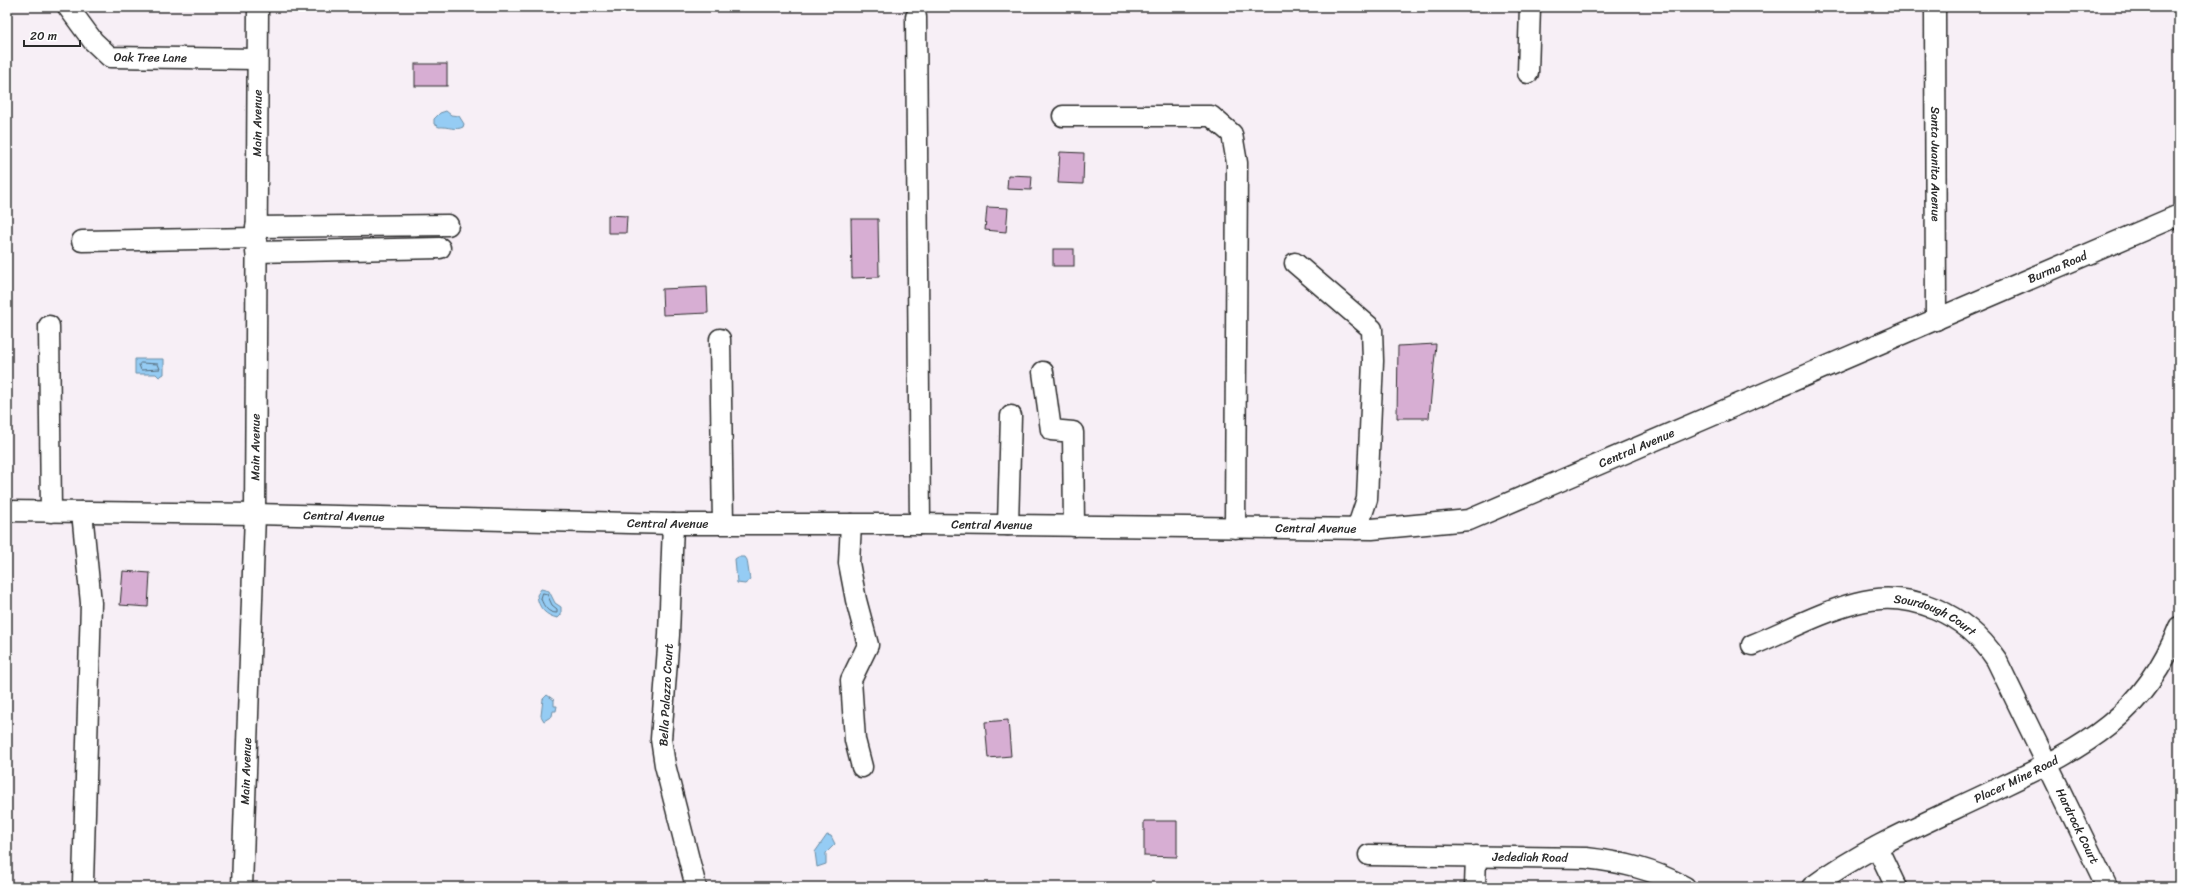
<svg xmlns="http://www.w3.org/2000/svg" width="2186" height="894" viewBox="0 0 2186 894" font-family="Sriracha,sans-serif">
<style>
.water{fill:#95ccf4;stroke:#6b8ca4}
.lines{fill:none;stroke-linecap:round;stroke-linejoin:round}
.shore{stroke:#556b7b;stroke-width:1}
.building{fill:#d7aed3;stroke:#2b2b2b}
.minor-casing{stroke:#2b2b2b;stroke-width:23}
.minor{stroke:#fff;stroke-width:20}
.labels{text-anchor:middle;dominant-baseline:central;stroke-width:3.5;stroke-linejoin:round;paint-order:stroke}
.street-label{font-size:12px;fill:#2b2b2b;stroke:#fff}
</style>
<rect width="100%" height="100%" fill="#f7eff6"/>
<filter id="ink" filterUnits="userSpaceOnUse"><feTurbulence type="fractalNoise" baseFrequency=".025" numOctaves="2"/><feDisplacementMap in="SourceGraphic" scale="8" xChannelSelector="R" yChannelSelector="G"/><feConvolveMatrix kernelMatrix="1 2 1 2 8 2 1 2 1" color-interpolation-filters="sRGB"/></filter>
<g filter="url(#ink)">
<g class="water">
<path d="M446,111L451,115L459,116L464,124L463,127C456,131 447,126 439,127L434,124V119L440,113Z"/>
<path d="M135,359H164V374L159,377L156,374H135Z"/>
<path d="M738,557H745L747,560L750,580L745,584L737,583L735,559Z"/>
<path d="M541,589L549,591L555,603L561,607V615L558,618C546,616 538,608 537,595Z"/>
<path d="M547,695L554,700V706H557L556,711H553L552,716L544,721L541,716L543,699Z"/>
<path d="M827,835L831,836L835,844L826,853V864L817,867L815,852Z"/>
</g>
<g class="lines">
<g class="shore">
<path d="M141,363L158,364L160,369L141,370L139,365Z"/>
<path d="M543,593L547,594L552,605L557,609V613C548,613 544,607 541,599Z"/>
</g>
</g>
<g class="building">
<rect x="415" y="64" width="32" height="22"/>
<path d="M1060,152L1084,153L1083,184L1058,183Z"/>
<path d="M1008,175L1032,176L1031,190L1007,189Z"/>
<path d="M987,207L1008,208L1006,232L985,230Z"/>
<path d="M608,215L627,216L626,233H608Z"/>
<path d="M851,219H878L879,277L852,278Z"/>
<rect x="1053" y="249" width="21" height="17"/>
<path d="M707,287L708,313L663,315L662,289Z"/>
<path d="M1436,344L1429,418H1397L1398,346Z"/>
<path d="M123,571L150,573L148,607L120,605Z"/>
<path d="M1008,720L1011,756L988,758L985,722Z"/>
<path d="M1144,821H1177V857L1144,856Z"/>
</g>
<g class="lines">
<defs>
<g id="minor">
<path id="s1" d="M68,7L93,41L110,57L257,59"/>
<path id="s2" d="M1935,7L1936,320"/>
<path d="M916,17L920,524"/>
<path d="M1528,73L1530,7"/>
<path d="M1063,116H1211L1232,134L1237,163L1235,528"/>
<path d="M256,227L448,225"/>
<path d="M82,241L256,238"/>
<path d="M256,252L440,248"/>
<path d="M1295,263L1372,329L1373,361L1367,499L1357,529"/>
<path d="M49,326L51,512"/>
<path d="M720,339L723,523"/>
<path d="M1043,372L1051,430L1073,432L1074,526"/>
<path id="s3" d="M7,511L255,514L673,524H920L1372,529L1469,520L2179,215"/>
<path d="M82,512L91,603L83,883"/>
<path d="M673,524L669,635L661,739L665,765L696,887"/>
<path d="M851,524L849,563L856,600L868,645L851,680L855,740L862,767"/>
<path d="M1008,525L1011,416"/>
<path id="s4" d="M1752,645C1786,631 1821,612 1856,603C1910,588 1966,614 1996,659L2107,887"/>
<path d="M1877,847L1896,887"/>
<path id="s5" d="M1369,855L1586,858C1621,862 1653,869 1685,887"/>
<path id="s6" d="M242,887L255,514L258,7"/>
<path d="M1475,887L1476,856"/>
<path id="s7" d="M1812,887C1870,844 1940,817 2005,785C2085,747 2145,715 2179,627"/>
</g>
</defs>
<use href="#minor" class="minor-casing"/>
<use href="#minor" class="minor"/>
</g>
</g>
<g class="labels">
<g class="street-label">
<text stroke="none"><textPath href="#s1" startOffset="106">Oak Tree Lane</textPath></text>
<text stroke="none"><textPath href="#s6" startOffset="764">Main Avenue</textPath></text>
<text stroke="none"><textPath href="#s2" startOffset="157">Santa Juanita Avenue</textPath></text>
<text stroke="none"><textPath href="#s3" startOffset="2103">Burma Road</textPath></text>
<text stroke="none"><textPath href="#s6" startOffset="440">Main Avenue</textPath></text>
<text stroke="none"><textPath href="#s3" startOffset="1645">Central Avenue</textPath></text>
<text stroke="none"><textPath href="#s3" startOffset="337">Central Avenue</textPath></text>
<text stroke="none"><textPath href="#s3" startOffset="661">Central Avenue</textPath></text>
<text stroke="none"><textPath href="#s3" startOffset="985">Central Avenue</textPath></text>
<text stroke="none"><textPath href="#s3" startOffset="1309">Central Avenue</textPath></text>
<text stroke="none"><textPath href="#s4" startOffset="195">Sourdough Court</textPath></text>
<text transform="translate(666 695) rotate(-87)">Bella Palazzo Court</text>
<text stroke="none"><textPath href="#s6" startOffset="116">Main Avenue</textPath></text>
<text stroke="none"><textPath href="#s7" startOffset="231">Placer Mine Road</textPath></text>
<text stroke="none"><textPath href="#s4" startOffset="459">Hardrock Court</textPath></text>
<text stroke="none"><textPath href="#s5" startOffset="161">Jedediah Road</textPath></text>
</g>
</g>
<rect width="2186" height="894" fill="none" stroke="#fff" stroke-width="24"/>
<rect x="12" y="12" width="2162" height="870" fill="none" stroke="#2b2b2b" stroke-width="1.5" filter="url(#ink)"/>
<path d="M24 40v6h56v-6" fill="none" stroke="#2b2b2b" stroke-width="2"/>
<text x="30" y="40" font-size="12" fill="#2b2b2b" stroke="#ffffff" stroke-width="3" paint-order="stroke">20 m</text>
</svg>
